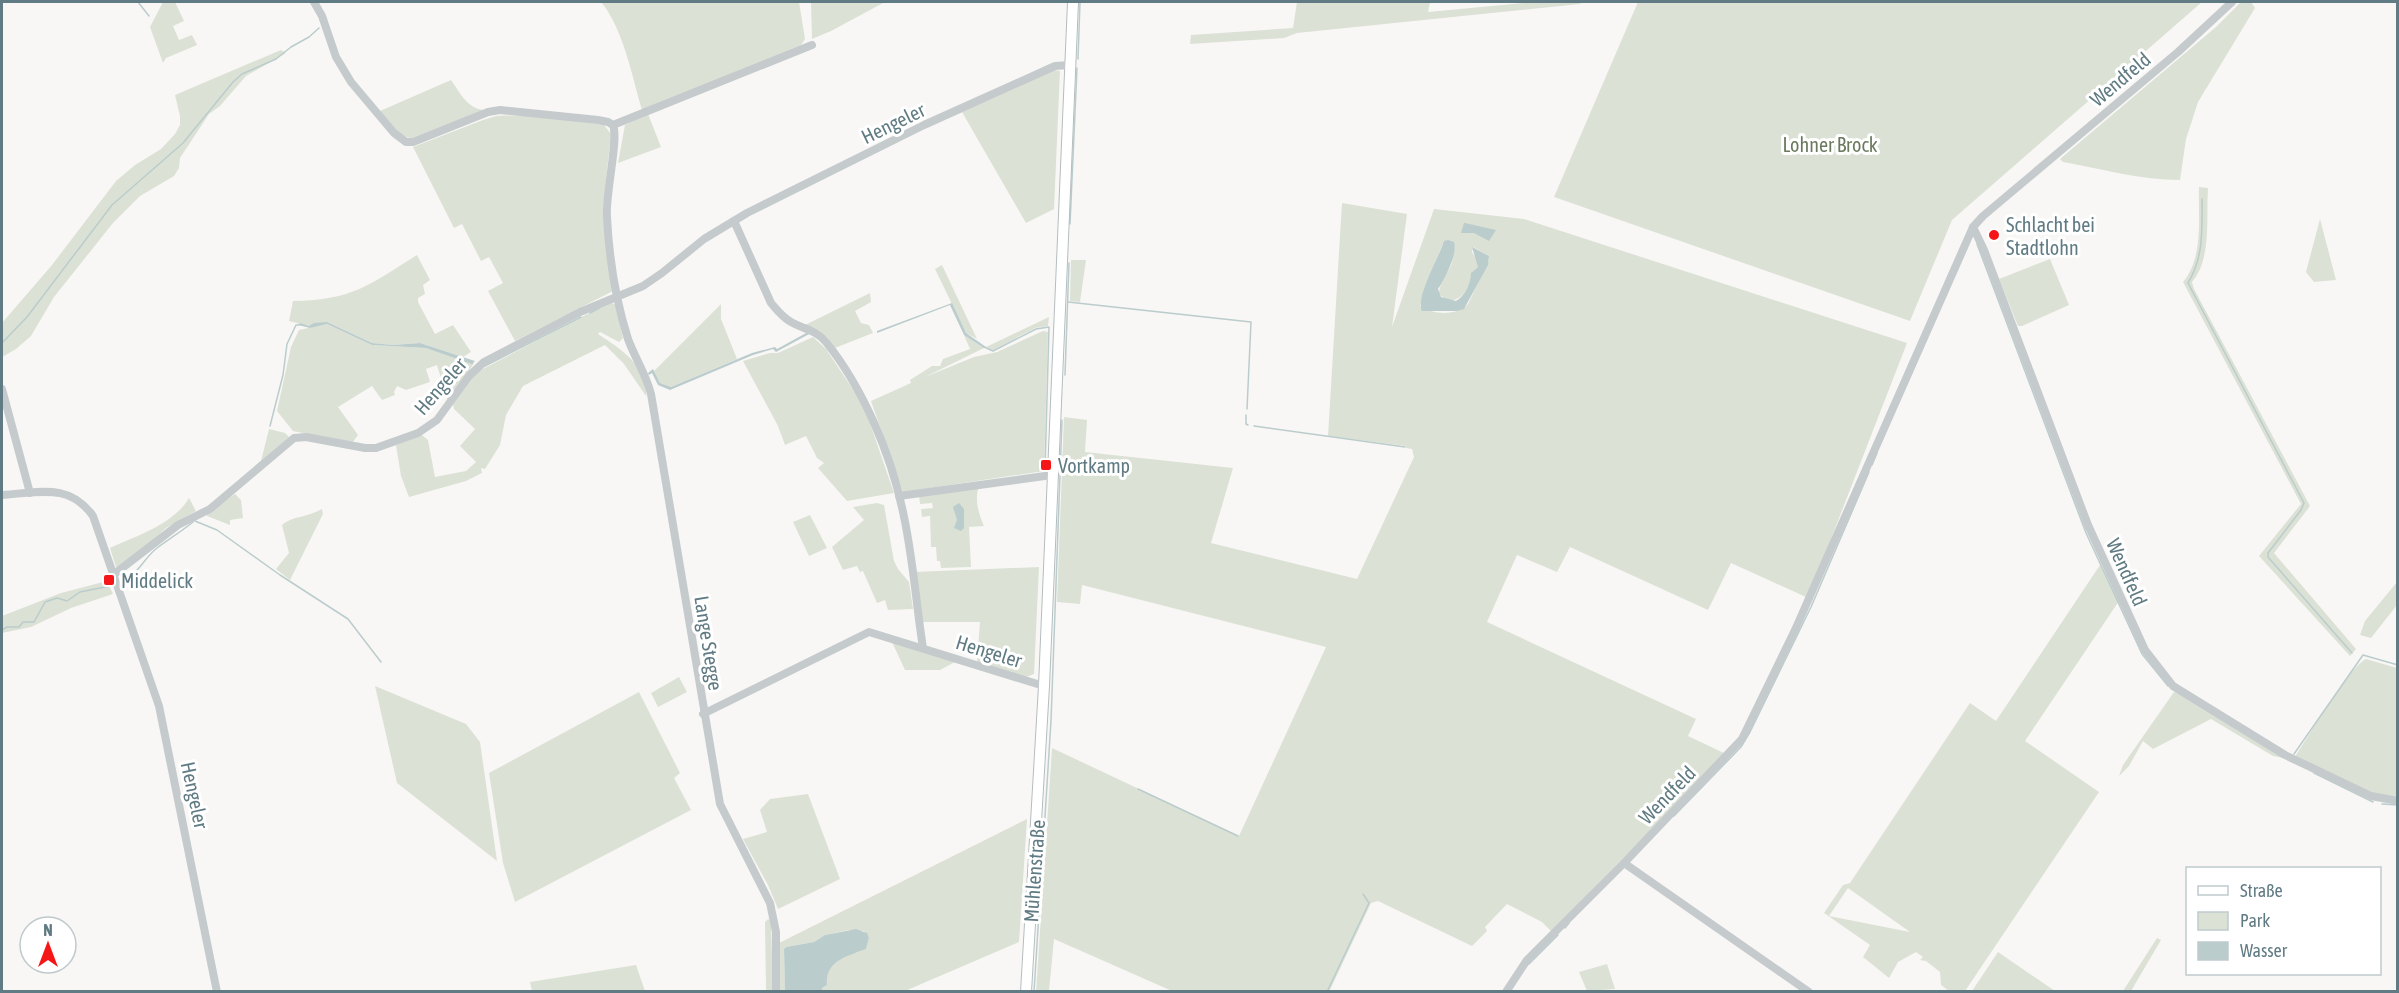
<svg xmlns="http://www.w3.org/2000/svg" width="2399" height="993" viewBox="0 0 2399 993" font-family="'Asap Condensed',sans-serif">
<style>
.green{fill:#dce1d5;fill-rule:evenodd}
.water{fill:#bacccc}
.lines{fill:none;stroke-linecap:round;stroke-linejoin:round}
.stream{stroke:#bacccc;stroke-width:1.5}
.major-casing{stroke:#b5bdbf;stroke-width:12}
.minor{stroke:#c5cbcd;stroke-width:8}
.major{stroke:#fff;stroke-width:10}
.poi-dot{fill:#f51717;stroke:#fff;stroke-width:2}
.labels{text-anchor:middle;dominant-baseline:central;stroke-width:6;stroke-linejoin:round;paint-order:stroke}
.street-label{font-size:20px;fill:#607b83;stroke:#fff}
.park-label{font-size:20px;fill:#6b7a5f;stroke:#fff}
.poi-label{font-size:20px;fill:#607b83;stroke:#fff;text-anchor:start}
</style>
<rect width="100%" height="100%" fill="#f8f7f5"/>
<g class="green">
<path d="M163,2H175L184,21L173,26L179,40L192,35L197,45L166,58L163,63L150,27Z"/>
<path d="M601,2H799L805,39L801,45L642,110C632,76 623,28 601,2Z"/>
<path d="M811,2H885L831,31L812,39Z"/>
<path d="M1297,2H1430L1428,12L1533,2H1582L1580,4L1297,33L1284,38L1190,44L1191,35L1293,28Z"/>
<path d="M1638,2H2202L1952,220L1910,321L1554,197Z"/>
<path d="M2241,2H2251L2255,8L2198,102L2186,139L2180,180C2141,180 2102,169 2063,162L2060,159L2216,27Z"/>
<path d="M281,50L286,53L246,76L220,106L209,114L180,158L179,168L174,176L140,196L113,223L54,297L31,336L16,349L2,357V323L52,265L116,181L135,165L161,149L175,134L180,125V116L175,95Z"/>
<path d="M1054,70L1060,71L1054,209L1026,223L962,112Z"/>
<path d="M451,80C460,92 466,108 484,110L412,138C397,137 388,121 380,111Z"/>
<path d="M648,114L661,147L618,163L625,125Z"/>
<path d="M496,116C532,114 569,120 604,125L611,134L603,207L613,291L515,341L488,291L503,283L489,257L481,261L462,224L454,228L413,147L483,120Z"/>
<path d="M2199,187L2208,188C2206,217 2212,259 2192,282L2194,289L2310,506L2274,553L2356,649L2350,656L2259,556L2301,504L2183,282C2204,257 2198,218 2199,187Z"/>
<path d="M1342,203L1407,214L1392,327L1434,209L1524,219L1907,343L1808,598L1731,563L1708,610L1570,547L1557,572L1517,555L1487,622L1696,719L1688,736L1726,754L1551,931L1542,922L1507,904L1485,927L1487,931L1472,946L1378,901L1371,903L1329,992L1172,991L1054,939L1049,991L1036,992L1052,748L1239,836L1326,647L1082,585L1080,604L1057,602L1064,417L1087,420L1085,452L1233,468L1211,543L1357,579L1414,457L1412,449L1406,448V446L1328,436ZM1444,241L1455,247C1453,253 1453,256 1452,262C1450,271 1438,285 1439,294C1456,311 1471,289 1472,272L1478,267V262L1472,252L1473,247L1489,256V260L1468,304C1458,316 1432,315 1420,306L1425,286Z"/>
<path d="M2320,219L2336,280L2314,282L2306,272Z"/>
<path d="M417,255L430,280L423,285L425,294L418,298V302L435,334L453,325L471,352L463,357L420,343L393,345L372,343L327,322L309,326L289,321L293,301C353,300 369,285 417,255Z"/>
<path d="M2050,259L2069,305L2022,326H2018L1999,279Z"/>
<path d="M1071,260H1086L1080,302L1070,301Z"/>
<path d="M942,265L977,339L966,333L935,269Z"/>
<path d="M870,293L871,302L855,311L861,323L869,325L873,333L835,348L828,338L805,325Z"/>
<path d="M610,302L616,305L623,338L619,342L600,332L598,334C621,349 648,366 646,396L624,364L605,345L523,386L506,415L500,445L485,469L481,468L482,473L466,481L409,497L401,476L396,445L422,435L428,440L435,477L466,471L476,462L460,446L475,429L454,409L453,405L469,379L479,371Z"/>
<path d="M721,304V319L737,359L671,387L660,383L654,371Z"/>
<path d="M1049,317L1048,326L1035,328L993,350L986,347Z"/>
<path d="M327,324L372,345L426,348L474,363L448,402L437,365L426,369L430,382L406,390L397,386L394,392L395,395L382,400L372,386L338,407L358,435L352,443L293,431L277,411L291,347L299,330Z"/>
<path d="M1043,331L1048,332L1044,471L903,492L871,401L911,383L910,380L932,366H940L943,359L970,349L964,335L984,348L925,377L974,357L997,352Z"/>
<path d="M813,337L826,349L864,406L894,493L847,501L818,468L824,463L817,458L806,436L785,445L778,426L743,361L770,353H778Z"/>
<path d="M269,429L285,433L289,437L261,461Z"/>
<path d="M979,487C974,498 979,515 984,526L969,527L971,567L941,568L940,561H937L936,547H931L930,516L922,517L921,509L933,508L932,503L920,504L919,495Z"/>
<path d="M235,494L241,500L243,518L230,520V525L207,516V513Z"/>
<path d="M189,498L196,511L166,528L126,565L116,567L110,548C136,536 174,524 189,498Z"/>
<path d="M877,503L884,505L894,561L898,569L909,582L913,609L888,610L885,600L877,603L863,571L860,572L857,566L843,570L832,547L864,520L853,507Z"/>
<path d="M322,509L323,514L290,580L276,569L289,553L282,525C292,516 309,517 322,509Z"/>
<path d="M810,515L827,548L809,556L793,522Z"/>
<path d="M2100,565L2119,601L2025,741L2099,792L1965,991H1949L1941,985L1940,972L1926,961L1920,960L1923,957L1916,952L1898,962L1889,978L1863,957L1870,945L1824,913L1843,885L1850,883L1970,703L1996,721ZM1848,888L1910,932L1829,916Z"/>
<path d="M1039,567L1034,674L1026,677L977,662L980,622H922L914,572Z"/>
<path d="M107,581L113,594L71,608L31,627L2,633V616L61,593Z"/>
<path d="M2397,582V605L2371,638L2360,635L2365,621Z"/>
<path d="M892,642L955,662L940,670H905Z"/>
<path d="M2366,659L2397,668V797L2367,792L2295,757C2306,740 2352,664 2366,659Z"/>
<path d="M679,677L687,692L658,707L651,693Z"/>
<path d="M375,686L466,724L480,742L497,861L397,783Z"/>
<path d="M639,692L680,773L674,778L691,810L515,902L503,863L489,773Z"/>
<path d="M2174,692L2179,693L2284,758L2273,756L2211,719L2153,749L2143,741L2129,766L2119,776L2123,765Z"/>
<path d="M808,794L840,879L778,909L768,885L743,839L767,832L760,810L770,799Z"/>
<path d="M1027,819L1019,942L905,991H823L822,988L827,985C825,961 846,957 866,949L869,938L864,931L848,930L825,935L814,942L786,947L784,949L785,991L779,992V943Z"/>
<path d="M768,919L771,921L773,991H766L765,922Z"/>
<path d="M2157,938L2161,940L2131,991H2123Z"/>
<path d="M1998,952L2055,991H1972Z"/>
<path d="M1607,964L1615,989L1587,991L1579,972Z"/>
<path d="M636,965L645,991H532L530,982Z"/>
</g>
<g class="water">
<path d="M1464,223H1465L1496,230L1489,241L1474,233H1461Z"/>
<path d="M1448,240L1454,242C1458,253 1445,279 1438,289L1441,297L1456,301C1465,296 1471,283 1471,273L1478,267L1472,247L1489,256L1488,265L1464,309L1457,311H1422C1415,298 1439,257 1444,241Z"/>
<path d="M952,303L966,333L986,347L984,348L964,335L950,305L877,333V331Z"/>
<path d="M327,322L372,343L393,345L420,343L475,361L472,364L426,348L372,345L327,324L310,328L298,325L300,323L309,326L314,323Z"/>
<path d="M808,332L811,333L776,352L773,349L753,355L670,390L658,385L652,373L649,375L648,373L653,369L660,383L671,387L752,353L775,347L777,349Z"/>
<path d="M959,503L964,509V528L961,531L954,528L957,520L953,507Z"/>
<path d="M856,929L867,933L869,938L866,949C846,957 825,961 827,985L822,988L823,991H785L784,949L786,947L814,942L825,935Z"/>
</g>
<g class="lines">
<g class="stream">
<path d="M138,2L149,16"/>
<path d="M1078,59L1080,2"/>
<path d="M2202,199C2202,228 2204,257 2188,283L2304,503L2301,510L2268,553V557L2352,653"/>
<path d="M1070,224L1077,68"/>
<path d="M1977,244L2086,533L2142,654L2168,686"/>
<path d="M1068,302L1251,322L1247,409"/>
<path d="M590,313L599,308"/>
<path d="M2,343L27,317L112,205L183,143L233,82L242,74L276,59L291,47L309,37L319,28"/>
<path d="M628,347L633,358"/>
<path d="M984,347L993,351L1036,329L1049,327L1045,469"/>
<path d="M485,366L581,317"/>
<path d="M1065,375L1069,263"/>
<path d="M1246,415V424L1248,425"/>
<path d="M270,426L283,375L287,344L296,325H299"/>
<path d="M1254,426L1405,447"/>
<path d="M1872,465L1877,453"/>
<path d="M195,521L217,530L280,575L348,619L381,662"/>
<path d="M122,581C138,575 144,558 157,548C169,539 182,531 193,522"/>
<path d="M2,630L7,627H19L23,622H34L45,602L57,598L67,601L80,592L110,586"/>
<path d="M2294,754L2363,655L2398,665"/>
<path d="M2314,773L2373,802"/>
<path d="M1138,789L1238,836"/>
<path d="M2382,804L2398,805"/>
<path d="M1674,816L1741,747L1750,732L1811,607L1869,472"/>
<path d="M1565,928L1569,923"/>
<path d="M1529,964L1558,935"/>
<path d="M1034,992L1051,721L1062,420"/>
<path d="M1327,992L1369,903L1363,894"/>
</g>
<defs>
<path id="major" d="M1026,992L1044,686L1073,2"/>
</defs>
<use href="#major" class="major-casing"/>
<g class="minor">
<path d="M314,2L322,16L336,57L351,82L394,133L406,142H413L488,112L500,110L598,120L608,122L613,125C619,139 605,195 607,217C609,257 616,301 628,339C635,358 646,374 651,394L720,804L770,903L776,932V992"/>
<path d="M613,125L812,45"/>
<path d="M734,221L771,303C777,310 782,317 791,322C803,329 816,330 826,342C863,388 891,454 903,512C913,557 916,603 923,648"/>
<path d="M1973,227L1984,250L2088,525L2145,650L2173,686L2285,755L2371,796L2398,801"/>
<path d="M2,389L30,493"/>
<path d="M2,495C38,493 69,482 93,516L159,706L217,992"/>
<path d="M899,496L1052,475"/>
<path d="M113,575L178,525L210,509L294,438L306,437L365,448H376L418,433L437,420L469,376L484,362L580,312L643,286L662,273L704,239L747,213L924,125L1055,66L1070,65"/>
<path d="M703,714L869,632L1044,686"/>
<path d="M1624,863L1809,992"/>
<path d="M1506,992L1527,960L1624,863L1742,739L1795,630L1973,227L1983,216L2178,52L2232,2"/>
</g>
<use href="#major" class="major"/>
</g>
<g class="poi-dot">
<circle cx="1994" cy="235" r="6"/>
<rect x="1040" y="459" width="12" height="12" rx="3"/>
<rect x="103" y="574" width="12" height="12" rx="3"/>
</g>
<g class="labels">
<g class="street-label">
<text transform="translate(2120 79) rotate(-40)">Wendfeld</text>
<text transform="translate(893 123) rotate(-26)">Hengeler</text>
<text transform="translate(440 386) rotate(-49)">Hengeler</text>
<text transform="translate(2127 572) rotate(66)">Wendfeld</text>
<text transform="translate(709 643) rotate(81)">Lange Stegge</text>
<text transform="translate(989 651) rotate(17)">Hengeler</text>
<text transform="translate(195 795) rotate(78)">Hengeler</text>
<text transform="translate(1667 795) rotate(-46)">Wendfeld</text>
<text transform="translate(1034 871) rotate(-86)">Mühlenstraße</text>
</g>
<g class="park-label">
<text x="1830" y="144">Lohner Brock</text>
</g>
<g class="poi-label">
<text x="2006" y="224">Schlacht bei<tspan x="2006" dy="23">Stadtlohn</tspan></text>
<text x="1058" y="465">Vortkamp</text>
<text x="121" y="580">Middelick</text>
</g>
</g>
<rect width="2399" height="993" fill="none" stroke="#607b83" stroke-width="6"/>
<rect x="2186" y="867" width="195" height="108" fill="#ffffff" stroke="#bfcacd" stroke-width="1.5"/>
<rect x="2198" y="886" width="30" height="9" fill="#ffffff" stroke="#bfcacd" stroke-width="1.5"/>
<text x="2240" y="897" font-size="18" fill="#607b83">Straße</text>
<rect x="2198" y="912" width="30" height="18" fill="#dce1d5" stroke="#bfcacd" stroke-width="1.5"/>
<text x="2240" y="927" font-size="18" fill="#607b83">Park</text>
<rect x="2198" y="942" width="30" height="18" fill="#bacccc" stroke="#bfcacd" stroke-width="1.5"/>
<text x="2240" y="957" font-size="18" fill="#607b83">Wasser</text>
<g transform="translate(48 945)"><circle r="28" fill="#ffffff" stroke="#bfcacd" stroke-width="1.5"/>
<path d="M0-4.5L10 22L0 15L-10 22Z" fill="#f51717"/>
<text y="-9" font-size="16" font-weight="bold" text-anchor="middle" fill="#607b83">N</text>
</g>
</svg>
